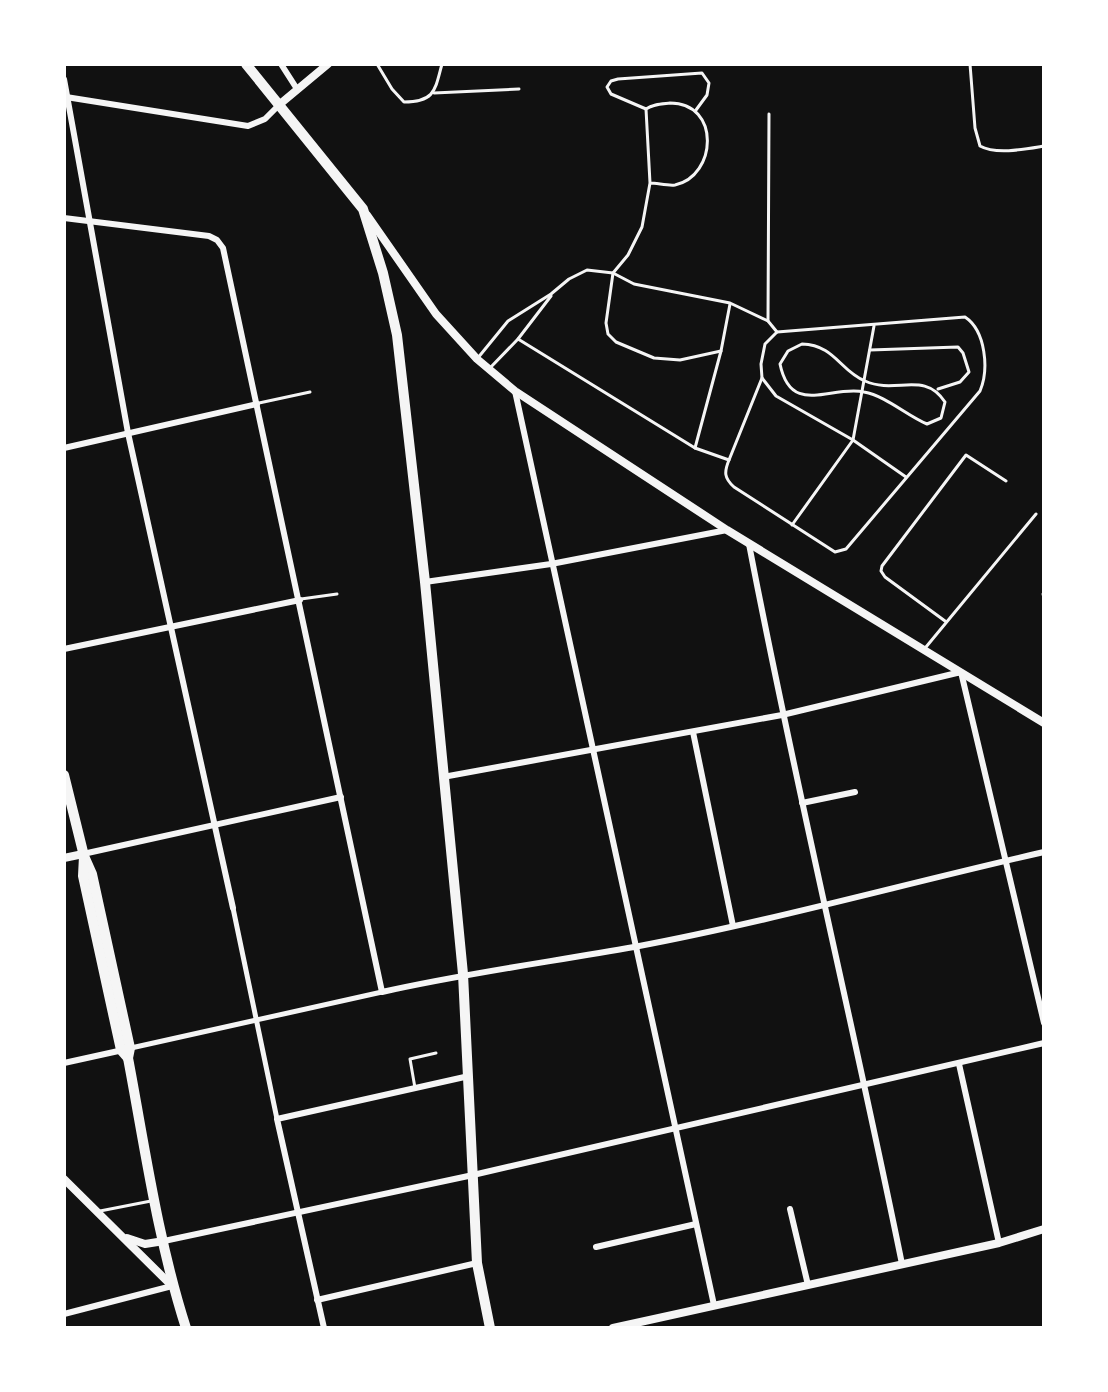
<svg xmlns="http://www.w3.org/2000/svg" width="1108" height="1392" viewBox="0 0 1108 1392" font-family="'Source Sans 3',sans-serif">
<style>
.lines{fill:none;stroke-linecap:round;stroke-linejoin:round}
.service{stroke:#f5f5f5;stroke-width:3}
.pedestrian{stroke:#f5f5f5;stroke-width:5}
.minor{stroke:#f5f5f5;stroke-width:6}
.tertiary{stroke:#f5f5f5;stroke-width:8}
.primary{stroke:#f5f5f5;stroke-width:10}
</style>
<rect width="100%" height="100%" fill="#111"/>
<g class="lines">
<g class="service">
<path d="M377,64L392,89L404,102C435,102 435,90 442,64"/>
<path d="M970,64L975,128L980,146C996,155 1026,149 1044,146"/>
<path d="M434,93L519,89"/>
<path d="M646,109L611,94L607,87L611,81L618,79L702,73L709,83L707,95L696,110"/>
<path d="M650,183C657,183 668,186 675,185C717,176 721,103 670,103C661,104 653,104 646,109L650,183L642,227L628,255L613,273L606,323L608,334L616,342L654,358L680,360L721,351"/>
<path d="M768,321L769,114"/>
<path d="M777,332L765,344L761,364L762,378L776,396L853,440L906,477"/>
<path d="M518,339L695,448L729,460L762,378"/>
<path d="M802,344C835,345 840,371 865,381C896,395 924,370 945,402L941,418L927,424C906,415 886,396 864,392C830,385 791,417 780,364L788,351Z"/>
<path d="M870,350L958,347L963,353L969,372L960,382L938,389"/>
<path d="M477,359L508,321L551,294L569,279L587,270L613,273L634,284L730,303L768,321L777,332L965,317C986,331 989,370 980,391L846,549L835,552L734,487C724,478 724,472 729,460"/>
<path d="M489,369L518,339L551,296"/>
<path d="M259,403L310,392"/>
<path d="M695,448L721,351L730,304"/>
<path d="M792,525L853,440L874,326"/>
<path d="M1043,594L1044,598"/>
<path d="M301,599L337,594"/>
<path d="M945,621L885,577L881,571L882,566L966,455L1006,481"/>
<path d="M926,647L1036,514"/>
<path d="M415,1088L410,1059L436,1053"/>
<path d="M100,1211L151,1201"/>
</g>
<g class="pedestrian">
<path d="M233,908L277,1119"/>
<path d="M131,1048L382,992"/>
</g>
<g class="minor">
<path d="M281,64L297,89"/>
<path d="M64,79L128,433L233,908"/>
<path d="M66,97L248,126L265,119L280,104"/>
<path d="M64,218L209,236L217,240L223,248L382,992C466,973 550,962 634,947C772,921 907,883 1044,852"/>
<path d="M515,391L714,1305"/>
<path d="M64,448L257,404"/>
<path d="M749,544C795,785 853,1023 902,1264"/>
<path d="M425,582L551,564L727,530"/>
<path d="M64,649L300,600"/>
<path d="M693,732L733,926"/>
<path d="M443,777L782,715L961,672L1044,1023"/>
<path d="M802,803L855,792"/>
<path d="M83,854L341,797"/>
<path d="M64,1063L123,1050"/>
<path d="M959,1064L999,1243"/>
<path d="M790,1209L808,1285"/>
<path d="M164,1241L473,1175L1044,1043"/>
<path d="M596,1247L696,1224"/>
<path d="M317,1300L477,1263"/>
<path d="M64,1314L172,1286"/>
<path d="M324,1328L277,1119L469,1076"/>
</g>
<g class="tertiary">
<path d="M280,104L328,64"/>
<path d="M367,215L436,314L477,359L515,391L727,530L1044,723"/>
<path d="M64,858L83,854"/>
<path d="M64,1179L172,1286"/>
<path d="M127,1238L145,1244L164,1241"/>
<path d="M613,1328L999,1243L1044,1229"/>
</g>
<g class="primary">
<path d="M246,64L363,209L383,273L397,335L425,582L463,974L477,1263L490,1328"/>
<path d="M64,775L84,856L92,874L130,1048L128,1058C145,1148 158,1241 186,1328"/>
<path d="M84,856L83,876L121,1050L128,1058"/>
</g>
</g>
<rect width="1108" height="1392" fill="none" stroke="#ffffff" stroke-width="132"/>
</svg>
